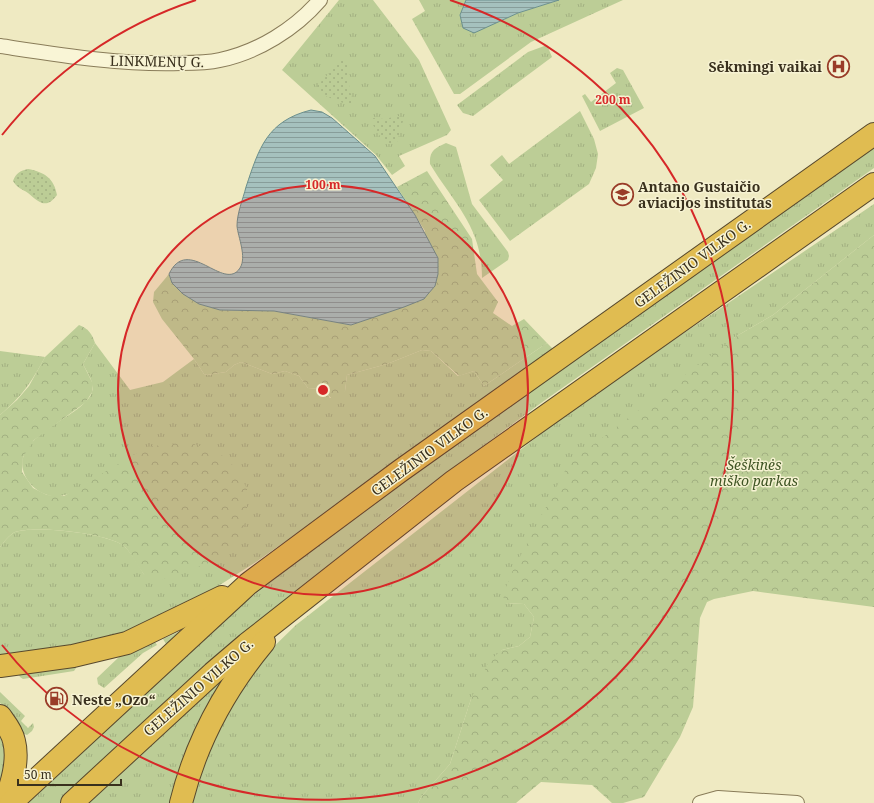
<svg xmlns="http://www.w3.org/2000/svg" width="874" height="803" viewBox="0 0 874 803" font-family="'Noto Serif',serif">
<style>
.grass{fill:url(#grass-tufts)}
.forest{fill:url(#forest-crowns)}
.park{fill:url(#park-dots)}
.water{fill:url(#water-rules);stroke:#6b908d}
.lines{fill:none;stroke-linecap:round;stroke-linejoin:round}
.street-casing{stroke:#897c59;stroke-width:16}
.highway-casing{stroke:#57482d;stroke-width:24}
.street{stroke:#f9f5d6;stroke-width:14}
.highway{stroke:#e0bc51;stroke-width:22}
.ring{fill:none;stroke:#d62828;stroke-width:2}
.labels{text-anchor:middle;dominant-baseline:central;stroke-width:3;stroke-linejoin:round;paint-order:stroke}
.street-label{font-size:14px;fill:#39301d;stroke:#f6f2d2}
.poi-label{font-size:14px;font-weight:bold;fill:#39301d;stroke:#f6f2d2;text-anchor:start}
.park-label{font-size:14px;font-style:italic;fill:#3f5524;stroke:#f6f2d2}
.centre{fill:#d62828;stroke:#f6f2d2;stroke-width:2}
.ring-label{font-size:12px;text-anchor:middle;font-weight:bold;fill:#d62828;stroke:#f6f2d2;stroke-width:3;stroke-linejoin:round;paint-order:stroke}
</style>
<defs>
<pattern id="grass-tufts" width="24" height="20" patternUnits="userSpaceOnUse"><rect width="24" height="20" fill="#bccd96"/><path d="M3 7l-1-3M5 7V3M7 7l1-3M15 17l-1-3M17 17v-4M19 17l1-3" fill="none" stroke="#a2b081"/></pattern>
<pattern id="forest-crowns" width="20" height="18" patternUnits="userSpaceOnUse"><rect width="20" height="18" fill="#bccd96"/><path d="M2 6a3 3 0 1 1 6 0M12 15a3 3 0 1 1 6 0" fill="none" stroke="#a2b081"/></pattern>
<pattern id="park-dots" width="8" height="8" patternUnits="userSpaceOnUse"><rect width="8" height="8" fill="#bccd96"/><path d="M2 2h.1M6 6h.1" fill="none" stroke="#a2b081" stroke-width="1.8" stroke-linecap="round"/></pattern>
<pattern id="water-rules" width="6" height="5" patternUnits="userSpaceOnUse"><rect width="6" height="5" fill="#a5c1be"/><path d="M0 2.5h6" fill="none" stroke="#879d9a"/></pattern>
</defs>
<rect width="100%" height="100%" fill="#efeac2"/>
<g class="grass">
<path d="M339,0H373L419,60L451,130L447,135L399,156L405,166L392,175L376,155L282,70Z"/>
<path d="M419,0H466L460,15L496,23L518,13L559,0H623L531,42L460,94H454L412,19L425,11Z"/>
<path d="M547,45L552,57L473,116L463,113L457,105L528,52Z"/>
<path d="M617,68L623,70L644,108L600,131L582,96L585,94L591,102L616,83L610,73Z"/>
<path d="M580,111L594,139L598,154L596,168L589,184L510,241L479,200L503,180L490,165L502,155L509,164Z"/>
<path d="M446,143L456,147L472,204L508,252L509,256L508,260L482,278C482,227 455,205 430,164C429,151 435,148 446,143Z"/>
<path d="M874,145V168L541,403L403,505L238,639L60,803H26L222,620L425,462Z"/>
<path d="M874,204V235L773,315L735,337L505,603L524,604L534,617L530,637L519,646L502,650L471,699L450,764L422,796L418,803H189L204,752L260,660L296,625L578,405Z"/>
<path d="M95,343L130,390L163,382L194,359L204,374L207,375L226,372L234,365L241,362L272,374L285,371L299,376L308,388L323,389L330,398L345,391L347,375L387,364L422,350L431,351L458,376L474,371L484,386L547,343L555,351L256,562L190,604L132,631L75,647L0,657V547C4,542 9,535 15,532C34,525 108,533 124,546C132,553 139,567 145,576L89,482C82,486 73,493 65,495C43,502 18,480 23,458C28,431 86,413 92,392C95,383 87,372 83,364Z"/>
<path d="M0,351L45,357C31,383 22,396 0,415Z"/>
<path d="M185,629L166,644L163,639Z"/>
<path d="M155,642L157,645L143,653L104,688L98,684L97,678L119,657Z"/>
<path d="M75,665L76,668L74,671L23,679L20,677L19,674Z"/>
<path d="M229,670L212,697L194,734L173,803H86Z"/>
<path d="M0,692L25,716L21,721L28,728L33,723L34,727L32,731L27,735L22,733L7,709L0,703Z"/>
<path d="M0,728L8,744L0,788Z"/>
</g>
<g class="forest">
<path d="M427,171L472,239L477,274L498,302L493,313L512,326L524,319L547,343L484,386L474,371L459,376L431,351L422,350L387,364L347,375L345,391L342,399C332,402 329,396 323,389L308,388L299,376L285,371L272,374L241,362L234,365L226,372L207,375L204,374L194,359L162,319L153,302L154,292L169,274L172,283L199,304L220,310L274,311L351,325L423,299L425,231L397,187Z"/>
<path d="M874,235V607L753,591L714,599L707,602L700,618L693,707L680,737L644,797L623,803H612L592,785L541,782L516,803H418L422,796L450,764L471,699L489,661L502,650L519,646L530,637L534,617L524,604L505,603L503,595L511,574L569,463L735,337L773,315Z"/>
<path d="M79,325C89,329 92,334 95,343L83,364L93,384L92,392L86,402L34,440L23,457L22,472L33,488L47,495L64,496L147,447L184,442L216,450L237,469L247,489V518L239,536L229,550L215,561L157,581C140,578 136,558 125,547C111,533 33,525 15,532C9,535 4,542 0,547V415L17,400L29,386L45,357Z"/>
</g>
<g class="park">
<path d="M340,61H346C351,75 346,87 354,102L351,106L320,94L317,86Z"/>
<path d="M399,116L403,121L397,142L394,144H385L373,125V118L384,119Z"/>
<path d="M28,169C44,172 54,178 57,195C46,210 39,202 28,193C22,189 17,188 13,181C16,173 20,171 28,169Z"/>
</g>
<g class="water">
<path d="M466,0H559L518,13L474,33L463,28L460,15Z"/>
<path d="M311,110L322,112L332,118L375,156L415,215L438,258V274L435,286L428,294L424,299L404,307L351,325L274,311L220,310L199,304L183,294L172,283L169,274C188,234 224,293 240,268C247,257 238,237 237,226C237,213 243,199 246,187C259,148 267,121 311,110Z"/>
</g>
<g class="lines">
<defs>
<g id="street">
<path d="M0,46C60,55 120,65 181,63C194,63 207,63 220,60C258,52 295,29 320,0"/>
<path d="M700,803L718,798L797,803"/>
</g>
<g id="highway">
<path d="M0,666L73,656L127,643L222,597"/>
<path d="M0,716C5,723 12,731 14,741C19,760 12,785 4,803"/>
<path d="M11,803L248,584L400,471L874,134"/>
<path d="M72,803L213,673L247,644L454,481L874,184"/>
<path d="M181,803C196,742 224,690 264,642"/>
</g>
</defs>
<use href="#street" class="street-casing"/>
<use href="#highway" class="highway-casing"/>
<use href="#street" class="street"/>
<use href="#highway" class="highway"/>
</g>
<circle cx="323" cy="390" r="205" fill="#d62828" fill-opacity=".12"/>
<g class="ring">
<circle cx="323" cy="390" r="205"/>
<path d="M2 135A410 410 0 0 1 196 0M450 0A410 410 0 1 1 2 645"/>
</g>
<defs>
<symbol id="hospital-ring" viewBox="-11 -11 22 22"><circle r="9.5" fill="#f6f2d2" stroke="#993c28" stroke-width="1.5"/><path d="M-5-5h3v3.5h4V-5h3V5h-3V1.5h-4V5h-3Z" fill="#993c28"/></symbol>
<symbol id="university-ring" viewBox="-11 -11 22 22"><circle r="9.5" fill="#f6f2d2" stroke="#993c28" stroke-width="1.5"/><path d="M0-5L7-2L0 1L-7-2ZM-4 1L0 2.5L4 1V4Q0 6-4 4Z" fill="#993c28"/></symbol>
<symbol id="fuel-ring" viewBox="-11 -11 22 22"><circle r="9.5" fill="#f6f2d2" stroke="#993c28" stroke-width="1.5"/><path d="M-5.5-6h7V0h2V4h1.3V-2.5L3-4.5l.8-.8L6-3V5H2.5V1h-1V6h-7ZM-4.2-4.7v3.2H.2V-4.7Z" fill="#993c28"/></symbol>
</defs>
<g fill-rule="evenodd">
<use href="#hospital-ring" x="826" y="54" width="25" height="25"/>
<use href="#university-ring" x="610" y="182" width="25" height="25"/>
<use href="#fuel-ring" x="44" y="686" width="25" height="25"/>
</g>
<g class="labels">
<g class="street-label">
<text transform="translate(157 61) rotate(1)">LINKMENŲ G.</text>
<text transform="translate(692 263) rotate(-36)">GELEŽINIO VILKO G.</text>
<text transform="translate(429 451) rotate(-36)">GELEŽINIO VILKO G.</text>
<text transform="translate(198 687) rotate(-41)">GELEŽINIO VILKO G.</text>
</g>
<g class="poi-label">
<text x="822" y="66" text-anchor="end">Sėkmingi vaikai</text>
<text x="638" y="186">Antano Gustaičio<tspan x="638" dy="16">aviacijos institutas</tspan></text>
<text x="72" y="699">Neste „Ozo“</text>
</g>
<g class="park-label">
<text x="754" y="464">Šeškinės<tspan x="754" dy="16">miško parkas</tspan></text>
</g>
</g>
<circle cx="323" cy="390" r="6" class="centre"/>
<g class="ring-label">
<text x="613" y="104">200 m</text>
<text x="323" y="189">100 m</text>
</g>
<path d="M18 779v6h103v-6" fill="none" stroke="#39301d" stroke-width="2"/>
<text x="24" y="779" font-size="12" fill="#39301d" stroke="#f6f2d2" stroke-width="3" paint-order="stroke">50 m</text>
</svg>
